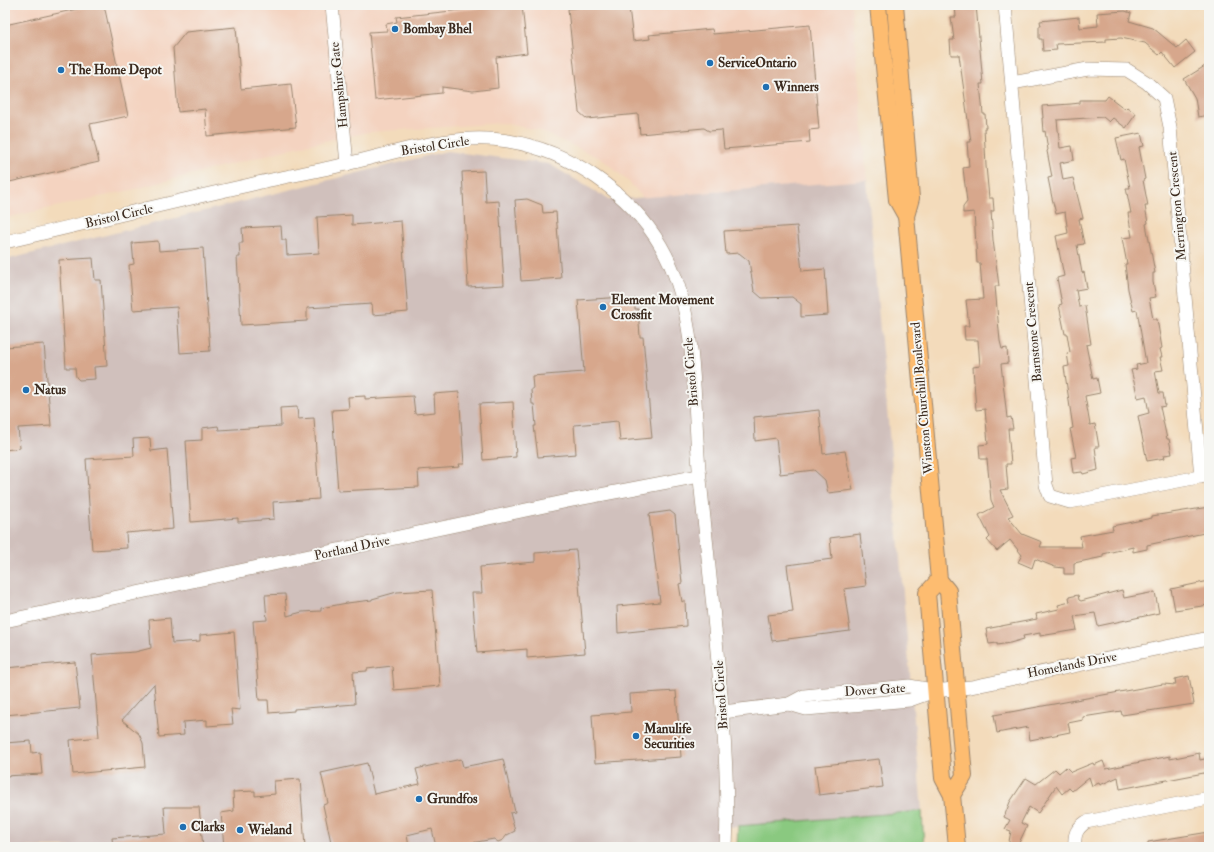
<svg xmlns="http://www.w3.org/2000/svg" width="1214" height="852" viewBox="0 0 1214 852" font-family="'IM FELL Double Pica',serif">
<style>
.built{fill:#f4d3c0}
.industrial{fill:#d0c0bc}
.green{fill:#8ac980;stroke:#627a4f}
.building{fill:#d7a78c}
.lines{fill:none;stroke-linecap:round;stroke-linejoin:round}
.minor-casing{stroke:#97826c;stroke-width:14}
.major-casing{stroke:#97826c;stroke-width:18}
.minor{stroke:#fff;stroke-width:13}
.major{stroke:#fdbc70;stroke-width:16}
.poi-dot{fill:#1f6fb2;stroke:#f6f6f2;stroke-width:1.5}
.labels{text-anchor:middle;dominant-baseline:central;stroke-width:4;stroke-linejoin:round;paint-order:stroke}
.poi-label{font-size:13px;font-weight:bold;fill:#3b2a1e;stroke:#f6f6f2;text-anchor:start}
.street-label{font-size:13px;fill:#3b2a1e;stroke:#f6f6f2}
</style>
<rect width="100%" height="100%" fill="#f6f6f2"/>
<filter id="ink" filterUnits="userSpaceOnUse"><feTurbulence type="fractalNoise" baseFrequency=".025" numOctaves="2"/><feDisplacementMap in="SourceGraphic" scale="8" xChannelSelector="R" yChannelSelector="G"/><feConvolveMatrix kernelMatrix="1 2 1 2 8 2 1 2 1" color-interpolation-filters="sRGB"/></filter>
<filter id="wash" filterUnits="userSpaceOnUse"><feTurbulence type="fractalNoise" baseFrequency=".012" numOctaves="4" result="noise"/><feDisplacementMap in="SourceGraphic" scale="16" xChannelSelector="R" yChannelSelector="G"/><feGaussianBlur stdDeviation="0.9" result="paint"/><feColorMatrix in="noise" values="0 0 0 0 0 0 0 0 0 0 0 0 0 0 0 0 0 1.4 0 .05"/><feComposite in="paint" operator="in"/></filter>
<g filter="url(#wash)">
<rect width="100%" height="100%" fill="#f3dbbb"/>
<path class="built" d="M5,5H852L867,180L644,199L630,183L602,159L538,130L502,123L369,132L305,145L131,190L5,218Z"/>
<path class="industrial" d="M447,151L549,164L610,200L867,180L922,811L727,827L726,847H5V260Z"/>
<path class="green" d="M922,811L924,847H737L738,826Z"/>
<g id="blocks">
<g class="building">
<path d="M95,5H104L128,116L90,124L99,162L5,183V25Z"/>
<path d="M489,5H522L527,53L496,57L498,88L473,91L442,87V93L375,100L369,32L387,31L386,24L397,22L396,17L489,7Z"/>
<path d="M583,5H627L629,7L633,41L650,39L649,35L712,29L713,34L810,25L819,129L809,130L810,142L724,149L722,130L709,131L704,128L640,134L638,114L587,119L579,112L568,9L583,7Z"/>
<path d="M955,5H976L979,38L983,84H980L983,114H985L986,128H984L986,166L989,198H993L994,211H991L993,240L999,286H995L998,320L1000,341L1002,349L1007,348L1008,363L1001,364L1007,418L1011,417L1013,429H1008L1011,464H1006L1008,489L1000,490L1013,515L1008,517L1022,534L1042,542L1040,547H1082L1080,536L1113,530L1112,526L1152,518V516L1209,507V532L1147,545V549L1133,552V547L1103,554V557L1074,563V574H1064V568L1055,567L1035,559L1032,568L1018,562L1022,555L1010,540L997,551L987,540L990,537L979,515L994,507L991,500L987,459H980L979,445L988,444L985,409L976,410L973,367L980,366L978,340H965L964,326H969L966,300L983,299L980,263H977L974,212L963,213V207L967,202L963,168L969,167L967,142H971L959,55H951L950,40H954L951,17H956Z"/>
<path d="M1125,11L1131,13L1129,21L1153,28L1177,48L1186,40L1195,52L1175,68L1162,52L1159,55L1145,43L1121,38L1106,39V42L1056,44L1057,50L1043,51L1042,39H1039V26H1041L1040,21L1079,17L1080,28L1098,26L1097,13Z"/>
<path d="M236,27L241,89L291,84L296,127L207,136L205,109L178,112L173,48L186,32Z"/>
<path d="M1205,66L1209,73V115L1198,117L1195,98L1184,79Z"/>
<path d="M1108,96L1125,109L1127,107L1136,114L1126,128L1113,118L1109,122L1103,117L1057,120L1060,148L1072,146L1074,160L1060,163L1063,180L1073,178L1083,218L1079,219L1084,244L1077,245L1082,273L1084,272L1087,288L1076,290L1079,307L1085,306L1091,344L1086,345L1093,379L1097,378L1100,393L1085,396L1090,425L1095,424L1099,447H1095L1098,470L1083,474L1082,472L1073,473L1071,458L1076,457L1070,429L1073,428L1064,367L1069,366L1067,353L1070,352L1067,334H1065L1059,305L1062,304L1057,278L1064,276L1056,236L1068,233L1065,212L1056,214L1052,198L1048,178L1052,177L1047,151L1048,150L1045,131L1043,132L1042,118H1043L1042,106L1071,104L1080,103V100H1105Z"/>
<path d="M1141,133L1144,146L1139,147L1145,179L1143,180L1148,206H1145L1148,223L1146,224L1155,273H1153V282L1156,297L1149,298L1153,319H1157L1162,348L1160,349L1162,357H1160L1163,370L1155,371L1159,393H1163L1165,406L1160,407L1167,439H1169L1172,454L1164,455L1165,458L1147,461L1138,416L1149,413L1146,396L1138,398L1131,370L1137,369L1136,365L1146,363L1137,310L1133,311L1128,289L1125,264H1127L1122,238L1132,237L1128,213H1131L1126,188H1130L1124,159L1121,160L1116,138Z"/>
<path d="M484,171L486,202L499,201L504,285L468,287L462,172Z"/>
<path d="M527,199L542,205L543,213L556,212L561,278L521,281L515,200Z"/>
<path d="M352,215V225L401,221L408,312L373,315L372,304L307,308V321L241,325L237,257H240L239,243H243L242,228L281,226L282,240H286L287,255L319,253L317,217Z"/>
<path d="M797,226L802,271L825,269L828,315L801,317V304L792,297L762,298L754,291L749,261L739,253L726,254L724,231Z"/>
<path d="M158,241L159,251L203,248L210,351L180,353L177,307L133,310L129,265L134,264L132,243Z"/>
<path d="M93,258L95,280H101L107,366L94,367L95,379L79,380L76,377L75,368H66L59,260Z"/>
<path d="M624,297V300L635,299V309H638L640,337H643L652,438L620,441L618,421L574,425L576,454L538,457L534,426H536L534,404H532L531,389H533L532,376L584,372L578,300Z"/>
<path d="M44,344L51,426L18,428L20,448L5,450V347Z"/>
<path d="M459,392L464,464H459L460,467L418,470L419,487L338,491L332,410L349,409L348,397L365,396V399L413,396L415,414L435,412L434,394Z"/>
<path d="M513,402L516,457L483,460L479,404Z"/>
<path d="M297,407L298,419L314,418L319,499L273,502L274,519L238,522V518L191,522L186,441L202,440V428L218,426L219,430L281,426L280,408Z"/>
<path d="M819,410L823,454L845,451L853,490L828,493L825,480L814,470L780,474L776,438L755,441L754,417Z"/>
<path d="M150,438L151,451L167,449L173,529L126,533L127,548L92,550L86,459L134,456L133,439Z"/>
<path d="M670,511L675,515L682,583L679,584L682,602L685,600L686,626L618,633L617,606L660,602L649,514Z"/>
<path d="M860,534L866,586L844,589L850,631L772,641L768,615L793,612L787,565L832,559L830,538Z"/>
<path d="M576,550L585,653L527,658V649L477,653L472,593H482L480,567L535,562V553Z"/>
<path d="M1209,581V605L1175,610L1171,589Z"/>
<path d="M432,590L440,686L394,690L392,666L367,669V671L353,672L355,704L294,709V711L269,713L268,700H259L253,621L267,620L265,595L285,594L287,616L302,612L321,611V608L347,603L372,600V599L397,592Z"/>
<path d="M1122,590L1124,598L1155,592L1159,613L1098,626L1095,613L1074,616L1077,630L1040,636V633L1023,636L1024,639L1010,643L997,645V643L989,644L986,629L1037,619L1036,614L1059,609L1058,605L1070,602L1069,597L1078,595L1079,600L1081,601Z"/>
<path d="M170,618L172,643L200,641V635L234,632L240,710L231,709L233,724L207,726V720L183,722L184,735L159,737L154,684L122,720L139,734L143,743L145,767L73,774L70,740L99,737L92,655L135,652L151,648L149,620Z"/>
<path d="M75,662L80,708L5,715V668Z"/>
<path d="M1189,676L1194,704L1122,715L1121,711L1083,717V720L1068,723L1070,732L1030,740L1028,727L997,733L994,715L1163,684L1176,685L1175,679Z"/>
<path d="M676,691L681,757L595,763L592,715L631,712L630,694Z"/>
<path d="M31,741L32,753L40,752L42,774L5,776V743Z"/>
<path d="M1199,753L1200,760L1209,758V772L1120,789L1118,777L1100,785L1099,783L1092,786L1089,777L1072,791L1069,788L1062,794L1056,786L1038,813L1029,807L1021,823L1027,826L1017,847H1008L1011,831L1005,829L1010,820L1004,817L1010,802L1026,778L1036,784L1055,769L1059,773L1066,767L1071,772L1093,763L1094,765L1103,761L1106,769L1170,756V759Z"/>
<path d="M461,759L463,767L503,759L515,812L510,813L515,831L507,835L503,840L498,842L494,839L465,844V845L458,847H436L432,829L407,835L409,847H332L323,805L328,803L321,773L367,763L374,794L420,784L416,769Z"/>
<path d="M879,759L883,787L819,795L815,766Z"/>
<path d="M300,779L305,847H224L221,813L234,811L233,792L255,791V796L275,794L274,781Z"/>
<path d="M164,807H199L203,847H113L112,838L166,834Z"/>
<path d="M1209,832V847H1148V842Z"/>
</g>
</g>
</g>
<g filter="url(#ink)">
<use href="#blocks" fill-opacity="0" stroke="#97826c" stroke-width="1"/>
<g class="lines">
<defs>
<g id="minor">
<path d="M332,5L347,164"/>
<path d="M1005,5L1046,485L1050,496L1070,502L1209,475"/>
<path d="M1012,83L1088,69L1127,70L1146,82L1164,98L1170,127L1201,477"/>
<path d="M5,242C87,223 168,203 249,185C281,177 314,172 346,164C399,152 453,132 508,141C570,151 629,192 661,246C700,313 692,404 700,479C706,540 713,601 718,663C724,723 729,786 726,847"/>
<path d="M5,621L568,501L699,476"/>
<path d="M789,704L806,709L910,700L935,691L971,687L1209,638"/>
<path d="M723,712L789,704L804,696L909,686L933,690"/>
<path d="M1075,847C1074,835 1076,829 1086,822L1209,798"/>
</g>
<g id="major">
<path d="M878,5L897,200L906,216"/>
<path d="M895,5L911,198L906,216L939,580L948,591L964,776L952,795"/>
<path d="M939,580L927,593L943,778L952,795L957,847"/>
</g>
</defs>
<use href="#minor" class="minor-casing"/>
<use href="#major" class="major-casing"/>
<use href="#minor" class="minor"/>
<use href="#major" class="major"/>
</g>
</g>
<g class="poi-dot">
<circle cx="395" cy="29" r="4"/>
<circle cx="710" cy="63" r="4"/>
<circle cx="61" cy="70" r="4"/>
<circle cx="766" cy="87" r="4"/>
<circle cx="603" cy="307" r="4"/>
<circle cx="26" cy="390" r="4"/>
<circle cx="636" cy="736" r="4"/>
<circle cx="419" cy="799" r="4"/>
<circle cx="183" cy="827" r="4"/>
<circle cx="240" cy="830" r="4"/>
</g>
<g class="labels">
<g class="poi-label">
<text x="403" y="29">Bombay Bhel</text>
<text x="718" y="63">ServiceOntario</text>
<text x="69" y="70">The Home Depot</text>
<text x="774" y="87">Winners</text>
<text x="611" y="300">Element Movement<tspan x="611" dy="15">Crossfit</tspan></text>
<text x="34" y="390">Natus</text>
<text x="644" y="729">Manulife<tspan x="644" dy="15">Securities</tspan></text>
<text x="427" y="799">Grundfos</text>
<text x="191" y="827">Clarks</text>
<text x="248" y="830">Wieland</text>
</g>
<g class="street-label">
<text transform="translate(339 85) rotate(-96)">Hampshire Gate</text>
<text transform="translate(435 146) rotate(-9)">Bristol Circle</text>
<text transform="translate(1177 206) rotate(-95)">Merrington Crescent</text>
<text transform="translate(119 216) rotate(-13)">Bristol Circle</text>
<text transform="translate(1033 332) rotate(-95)">Barnstone Crescent</text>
<text transform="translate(691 372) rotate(-95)">Bristol Circle</text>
<text transform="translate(922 398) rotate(-95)">Winston Churchill Boulevard</text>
<text transform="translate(352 548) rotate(-12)">Portland Drive</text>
<text transform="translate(1072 665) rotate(-11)">Homelands Drive</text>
<text transform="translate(875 690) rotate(-4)">Dover Gate</text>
<text transform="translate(721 695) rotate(-94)">Bristol Circle</text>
</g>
</g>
<rect width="1214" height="852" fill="none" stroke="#f6f6f2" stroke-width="20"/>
</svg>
